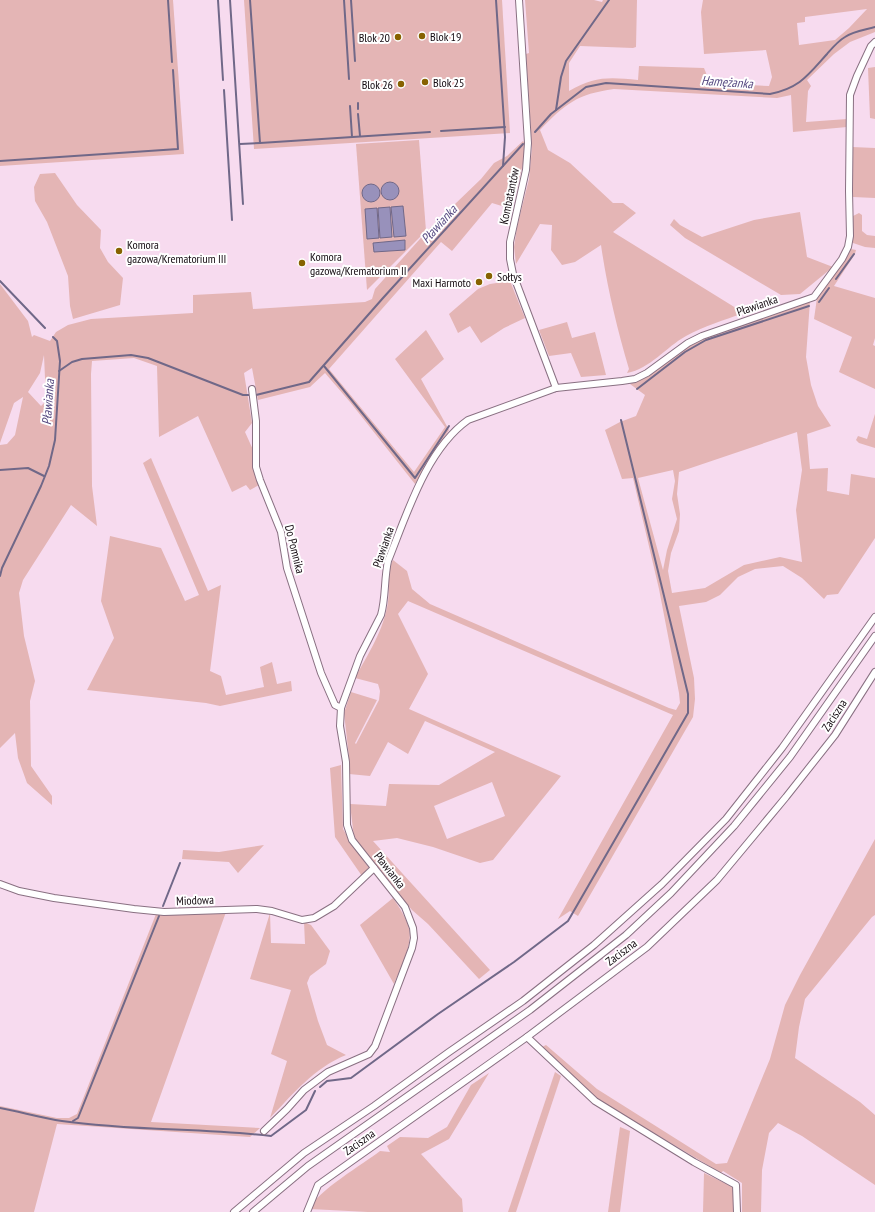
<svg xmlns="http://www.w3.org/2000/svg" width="875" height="1212" viewBox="0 0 875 1212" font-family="'PT Sans Narrow',sans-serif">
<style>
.green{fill:#e4b5b5;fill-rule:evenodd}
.water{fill:#9891bb;stroke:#706888}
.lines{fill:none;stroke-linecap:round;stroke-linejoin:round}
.stream{stroke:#706888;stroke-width:2}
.minor-casing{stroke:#897082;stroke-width:8}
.minor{stroke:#fff;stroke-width:6}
.poi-dot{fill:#876200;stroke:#fff;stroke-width:1.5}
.labels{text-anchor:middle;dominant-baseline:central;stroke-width:4;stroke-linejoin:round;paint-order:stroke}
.poi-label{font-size:12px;fill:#130a10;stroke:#fff;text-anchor:start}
.street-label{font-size:12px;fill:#130a10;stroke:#fff}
.water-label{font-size:13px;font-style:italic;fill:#564981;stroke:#fff}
</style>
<rect width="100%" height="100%" fill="#f7dbef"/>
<g class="green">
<path d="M0,0H173L184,154L0,166Z"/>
<path d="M244,0H502L510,133L254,149Z"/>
<path d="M525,0H594L602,2L603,0H637L636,47L633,48L580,46L569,63V91C594,76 610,77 638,80L639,66L704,68L710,83L769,86L772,77L766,50L704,54L701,12L703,0H875V32L850,42L834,54L807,80L811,86L808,91L806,122L847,119V127L793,132L791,95L777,98L614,89C577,94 565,104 540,130L548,150L570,163L613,203H623L636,213L613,232L744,313C724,320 704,326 686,336C666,347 650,369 627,373L629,369C617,328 607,287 601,245L575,262L562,265L551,250L552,225L540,224L516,264L514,247L517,227L529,179L532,148L526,54L529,53ZM867,9L849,28L835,40L799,45L797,23L805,22V17Z"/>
<path d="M875,67V119L870,118L868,68Z"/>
<path d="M419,140L426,231L367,290L356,144Z"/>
<path d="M523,141L527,147L512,209L492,203L452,251L441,242L329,369L414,472L445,427L395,359L426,330L444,359L421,379L449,430L415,484L350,402L325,373L310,387L258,400L252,368L244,373L252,423L245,432L254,452V469L259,485L250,490L246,485L232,492L198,416L159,437L157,366L134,358L92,361L91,374L92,486L97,526L71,505L23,580L19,593L24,636L35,681L30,701L31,766L52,796V805L27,783L18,758L15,733L0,748V445L7,444L15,435L23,397L14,403L0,443V284L28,321L32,337L34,335L50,341L56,332L68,325L91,319L193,313V295L251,292L253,309L365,302L372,299L375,289L428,230L481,179L494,163L507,156ZM44,355L46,401L41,406L28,392L40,373Z"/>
<path d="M852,147L875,148V198L853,197Z"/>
<path d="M55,173L77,205L101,230L100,248L108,262L123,278L120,305L73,319L70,306L68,276L47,222L35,201L34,187L40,174Z"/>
<path d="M800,212L807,257L833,267L800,294L781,295L685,238L670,225L674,219L680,225L702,237L754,220Z"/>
<path d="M859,213L862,215V231L867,235L875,236V248L865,247L853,243V216Z"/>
<path d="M851,249L856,250L855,254L834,286L875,298V338L873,345L875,346V389L839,372L852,337L814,319L817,298L820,293L832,278L848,251Z"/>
<path d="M510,281L525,318L504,328L481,343L470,326L458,333L449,314L478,289L490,284Z"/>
<path d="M810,301L806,357L811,385L818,406L831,426L807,434L810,469L828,468L827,491L849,495L851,474L875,478V538L838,594L827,595L824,599L802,578L783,566L755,569L738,577L720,595L706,602L679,606L694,678L695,699L693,717L578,916L570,911L558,919L673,715L408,601L398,614L428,674L409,709L561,776L493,860L480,863L433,847L397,838L373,841L490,970L479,979L428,924L412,910L393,888L354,838L350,804L386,806L389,784L439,785L495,752L425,721L408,754L388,742L370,776L349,774V757L344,713L351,692L377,700L355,743L356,744L379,700L380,691L378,684L355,678C368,654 384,630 388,602C390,588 386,573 393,560L407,571L412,589L430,604L669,708L676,710L680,703L679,693L659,589L633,478L622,479L605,430L620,422L636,416L645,395L630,384L646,376L689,346L707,337ZM797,432L802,470L796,510L802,562L780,557L744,565L705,588L672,593L668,571L671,553L679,531L680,514L677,494L679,472ZM673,470L675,481L672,499L677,519L667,550L663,570L638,478ZM492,782L505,816L447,839L434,806Z"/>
<path d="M567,322L572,338L595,332L606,375L581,377L571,353L549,356L539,330Z"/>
<path d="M875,414V448L859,443L856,440L858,436L867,439Z"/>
<path d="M151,458L208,591L221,585L210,671L221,676L226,695L264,687L260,667L272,662L277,684L291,681L292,691L220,706L206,703L87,690L114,638L101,601L110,536L161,548L185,601L199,595L143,463Z"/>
<path d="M341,765L343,829L353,846L369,868L362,876L335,837L330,768Z"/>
<path d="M875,839V915L872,917L805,999L799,1027L795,1058L860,1102L875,1115V1185L802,1136L778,1123L769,1133L762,1170L761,1212H742V1183L723,1171L721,1173L597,1099L542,1047L546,1045L597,1089L716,1164L727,1163L770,1059L785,1005L800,975Z"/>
<path d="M264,845L238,873L229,862L182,859L183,850L219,852Z"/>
<path d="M393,898C399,907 406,917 409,929C413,944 400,969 394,984L360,925Z"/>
<path d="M226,912L151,1122L260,1128L250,1137L57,1124L34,1212H0V1106L57,1118H69L77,1114L156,914Z"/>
<path d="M270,913L271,943L305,944L304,922L311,925L330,951L326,964L310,976L307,983L318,1021L327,1045L346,1055C314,1068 293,1094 270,1118L287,1061L271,1054L291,990L250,979Z"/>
<path d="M555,1072L561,1076L516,1212H508Z"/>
<path d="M489,1073L449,1139L421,1154L462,1199L463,1212H368L310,1209C315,1192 365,1163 380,1151L390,1152L387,1146L400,1137L428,1138L447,1127L471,1085Z"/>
<path d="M620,1127L630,1131L620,1212H608Z"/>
<path d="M704,1173L733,1187V1212H703Z"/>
</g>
<g class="water">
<circle cx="390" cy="191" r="9"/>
<circle cx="371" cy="193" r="9"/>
<path d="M403,206L406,236L394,237L391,207Z"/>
<path d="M390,207L392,237L380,238L378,208Z"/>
<path d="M377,208L379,238L367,239L365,209Z"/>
<path d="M405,240V250L374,252L373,243Z"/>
</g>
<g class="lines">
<g class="stream">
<path d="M168,0L172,62"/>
<path d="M218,0L223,80"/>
<path d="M230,0L243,204"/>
<path d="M250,0L260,143L430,132"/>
<path d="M344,0L349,79"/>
<path d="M351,0L355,61"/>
<path d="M496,0L505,137L503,166"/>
<path d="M224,90L232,220"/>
<path d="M358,103V109"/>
<path d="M350,106L352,137"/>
<path d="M556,110L561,77L566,61L609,0"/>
<path d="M358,114L360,136"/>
<path d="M441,131L505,127"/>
<path d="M535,132L551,114L586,87L606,83L770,94C800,88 808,75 827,54C833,47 838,41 845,37C854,31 865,30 875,27"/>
<path d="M240,144L260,143"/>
<path d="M0,161L178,149L173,70"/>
<path d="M836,279L854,254"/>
<path d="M0,281L45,328"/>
<path d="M819,302L829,288"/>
<path d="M324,366L415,478L449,426"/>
<path d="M59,371L72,362L82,359L131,355L148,358L243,395H249"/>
<path d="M637,389L685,352L706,340L809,306"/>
<path d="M256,395L309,382L383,298L523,144"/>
<path d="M0,470L28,468L44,476"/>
<path d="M0,576L2,568L41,486L49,466L55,440L60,361L57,341L53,337"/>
<path d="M163,906L180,863"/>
<path d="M320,1087L327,1081L351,1078L438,1014L514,962L568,921L688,713V694L621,420"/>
<path d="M0,1108C21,1112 42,1118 62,1121C131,1131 202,1128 271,1136L306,1110L315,1091"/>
<path d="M73,1121L78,1118L159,916"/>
</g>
<defs>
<g id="minor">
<path d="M519,0L528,143L526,170L510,242V259L513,274L556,388"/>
<path d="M252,389L256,421V467L260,480L281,532L287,568L321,673L335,705L341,708"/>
<path d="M0,884L19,891L54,898L134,909L164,912L257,909L272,911L302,920L314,918L334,906L374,868"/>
<path d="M527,1037L595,1101L694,1162L736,1185L737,1212"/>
<path d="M264,1131L287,1109L304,1090L328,1072L369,1054L375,1046L412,948L414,938L413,928L405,907L352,840L347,825L346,762L340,726L341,708L360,656L381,615C386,597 384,579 388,561C407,514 426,450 468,420L556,388L622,381L635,379L647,373L688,343L702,336L814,297L842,259L848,247L850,236L849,191L850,95L857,76L871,46L875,42"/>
<path d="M234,1212L304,1153L374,1106L449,1052L523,1001L594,945L662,884L726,819L782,748L875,617"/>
<path d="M253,1212L308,1166L530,1010L626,935L671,893L734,826L790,757L875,636"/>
<path d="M307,1212L318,1185L527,1037L647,947L717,880L786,797L835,735L875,672"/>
</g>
</defs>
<use href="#minor" class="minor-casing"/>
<use href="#minor" class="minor"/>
</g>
<g class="poi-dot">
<circle cx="422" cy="36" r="4"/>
<circle cx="398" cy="37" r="4"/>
<circle cx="425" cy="82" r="4"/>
<circle cx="401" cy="84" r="4"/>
<circle cx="119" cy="251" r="4"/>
<circle cx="302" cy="263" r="4"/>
<circle cx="489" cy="276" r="4"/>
<circle cx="479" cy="282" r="4"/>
</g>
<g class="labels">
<g class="poi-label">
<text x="430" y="36">Blok 19</text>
<text x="390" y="37" text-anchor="end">Blok 20</text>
<text x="433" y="82">Blok 25</text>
<text x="393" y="84" text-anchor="end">Blok 26</text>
<text x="127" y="244">Komora<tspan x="127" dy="14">gazowa/Krematorium III</tspan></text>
<text x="310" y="256">Komora<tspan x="310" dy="14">gazowa/Krematorium II</tspan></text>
<text x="497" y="276">Sołtys</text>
<text x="471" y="282" text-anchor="end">Maxi Harmoto</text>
</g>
<g class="street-label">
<text transform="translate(509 196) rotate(-78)">Kombatantów</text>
<text transform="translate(757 305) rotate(-19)">Pławianka</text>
<text transform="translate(383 547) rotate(-71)">Pławianka</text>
<text transform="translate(295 549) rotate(76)">Do Pomnika</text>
<text transform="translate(834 715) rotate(-57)">Zaciszna</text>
<text transform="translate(390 870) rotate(52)">Pławianka</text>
<text transform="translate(195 900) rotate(-2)">Miodowa</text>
<text transform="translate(621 952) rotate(-37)">Zaciszna</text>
<text transform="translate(359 1142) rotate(-35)">Zaciszna</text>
</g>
<g class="water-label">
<text transform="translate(727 82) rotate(4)">Hamężanka</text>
<text transform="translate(439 224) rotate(-48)">Pławianka</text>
<text transform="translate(48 402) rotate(-86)">Pławianka</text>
</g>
</g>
</svg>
